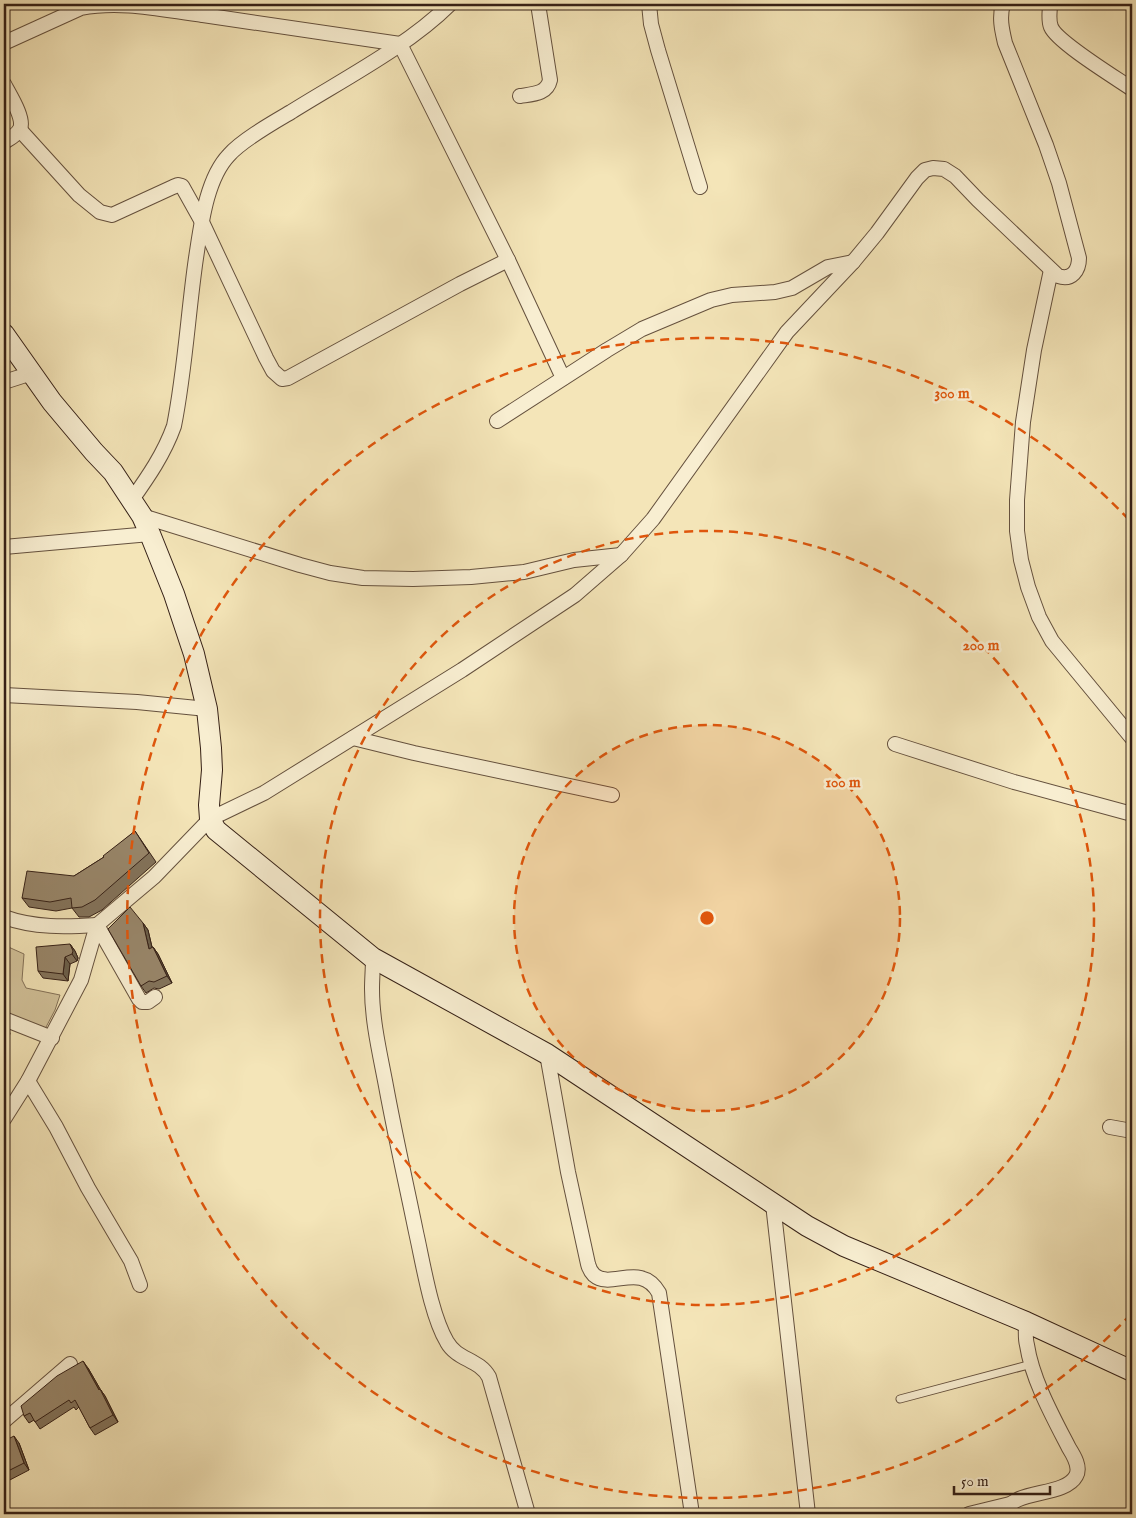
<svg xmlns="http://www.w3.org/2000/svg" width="1136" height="1518" viewBox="0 0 1136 1518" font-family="'IM FELL English',serif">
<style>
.green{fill:#d4c49c;stroke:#847259}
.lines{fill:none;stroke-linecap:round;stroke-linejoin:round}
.lane-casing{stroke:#65513e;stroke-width:9}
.street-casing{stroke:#65513e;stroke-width:16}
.secondary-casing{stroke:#352016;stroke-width:22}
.lane{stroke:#f8eed1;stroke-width:7}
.street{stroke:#f8eed1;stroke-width:14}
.secondary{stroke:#f8eed1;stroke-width:20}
.wall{fill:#83735b;stroke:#352016}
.shaded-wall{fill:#6a5e4a;stroke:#352016}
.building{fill:#98866a;stroke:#352016}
.ring{fill:none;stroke:#df560c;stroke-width:2.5;stroke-dasharray:9 6}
.centre{fill:#df560c;stroke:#f8eed1;stroke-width:2.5}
.ring-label{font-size:15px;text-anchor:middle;font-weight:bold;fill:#df560c;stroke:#f8eed1;stroke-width:5;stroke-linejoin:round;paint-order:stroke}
</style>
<rect width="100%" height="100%" fill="#f4e5b8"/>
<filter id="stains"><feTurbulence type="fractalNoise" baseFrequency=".004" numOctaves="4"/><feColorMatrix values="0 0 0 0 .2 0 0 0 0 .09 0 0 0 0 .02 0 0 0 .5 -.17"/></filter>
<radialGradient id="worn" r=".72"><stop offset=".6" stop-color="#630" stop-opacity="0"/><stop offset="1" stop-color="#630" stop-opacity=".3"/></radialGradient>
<path class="green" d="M4,945L24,954L22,980L26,988L60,995L55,1010L45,1029L4,1016Z"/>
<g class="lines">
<defs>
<path id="lane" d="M900,1399L1032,1364"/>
<g id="street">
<path d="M649,4L651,24L658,50L700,187"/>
<path d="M1050,4C1050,11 1048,20 1051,27C1057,42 1116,78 1132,89"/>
<path d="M203,15L400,44L508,260L563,378"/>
<path d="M4,43L81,8C121,0 163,10 203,15L205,4"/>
<path d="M4,84C9,94 25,118 20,129C17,135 9,139 4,142"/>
<path d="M520,96C533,94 547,94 550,80L538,4"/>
<path d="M20,130L79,195L100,212L112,215L173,187L178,185L182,186L201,220L266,358L273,371L282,379L288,378L460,284L508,260"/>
<path d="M1051,270L1034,350L1023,422L1017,500V531L1021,560L1028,587L1039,617L1052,641L1132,738"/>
<path d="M4,382L32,373"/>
<path d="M497,421L607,350L642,329L711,300L732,295L775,292L792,288L828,267L853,262"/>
<path d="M131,501C148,477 164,454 174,426C185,371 188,313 196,258C201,226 206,179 229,155C242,140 274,122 291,112C342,80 408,46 450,4"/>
<path d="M142,516L300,565L330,573L363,578L413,579L471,577L524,572L574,560L621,555"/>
<path d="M4,547L150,534"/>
<path d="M4,695L137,702L207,709"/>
<path d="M353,738L414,753L612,795"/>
<path d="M895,744L1014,782L1132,814"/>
<path d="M4,917C34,928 66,927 97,925L139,999L142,1002H148L155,997"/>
<path d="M373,958C373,968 372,979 372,989C372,1021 380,1054 386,1086C395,1135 406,1183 416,1232C423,1263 431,1315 447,1342C457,1360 479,1359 489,1377L528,1514"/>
<path d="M4,1019L52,1038"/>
<path d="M547,1054L568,1172L588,1264C589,1268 591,1272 594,1275C611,1290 641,1261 659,1293L692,1514"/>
<path d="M28,1081L56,1127L88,1188L131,1261L140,1285"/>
<path d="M4,1119L28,1081L81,980L97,925L154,877L210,819L264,793L462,670L575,595L621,555L653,519L787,332L853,262L877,233L917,178L925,170L933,168L944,169L955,176L978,200L1058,276C1072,281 1079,270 1079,258L1059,183L1046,145L1005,43C1002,30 999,18 1003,4"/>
<path d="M1110,1127L1132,1131"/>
<path d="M773,1204L808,1514"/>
<path d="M4,1421L70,1364"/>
<path d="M969,1514L1010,1504"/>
<path d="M1005,1514C1010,1488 1064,1498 1076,1476C1081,1467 1074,1456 1069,1448C1053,1417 1032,1379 1027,1345C1025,1338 1026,1330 1026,1322"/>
</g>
<path id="secondary" d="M4,334L52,402L94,452L113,472L142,516L150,534L174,594L194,654L207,709L211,748L212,770L209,805L210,819L216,830L373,958L547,1054L807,1226L844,1246L1026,1322L1132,1371"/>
</defs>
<use href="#lane" class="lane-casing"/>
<use href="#street" class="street-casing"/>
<use href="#secondary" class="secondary-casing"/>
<use href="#lane" class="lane"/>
<use href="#street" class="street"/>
<use href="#secondary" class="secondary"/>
</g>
<g class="wall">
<path d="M135,831L156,862L102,910L89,917H79L72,908L56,911L29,907L22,898L74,876L104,857Z"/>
<path d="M143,923L148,930L152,947H153L158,954L172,983L159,989L154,988L146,993L141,986Z"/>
<path d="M70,944L75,951L78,958L77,961L70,964L68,981L43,978L38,971Z"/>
<path d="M88,1368L100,1389L105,1396L118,1422L95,1435L90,1428L79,1407L76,1410L74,1407L40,1429L34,1420L29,1423L24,1416Z"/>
<path d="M4,1441L19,1443L29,1470L4,1483Z"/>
</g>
<g class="shaded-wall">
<path d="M143,923L148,930L154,956L149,949Z"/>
<path d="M70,944L75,951L78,958L77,961L72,954Z"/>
<path d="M153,947L158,954L172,983L167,976Z"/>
<path d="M65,957L70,964L68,981L63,974Z"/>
<path d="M5,1026L10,1033L4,1059V1030Z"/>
<path d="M83,1361L88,1368L103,1394L100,1389L105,1396L118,1422L113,1415Z"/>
<path d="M14,1436L19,1443L29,1470L24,1463Z"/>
</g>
<g class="building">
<path d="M135,831L149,853L95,900L82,907L72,908L71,898L50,902L22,898L27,871L74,876L104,857L103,856Z"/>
<path d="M130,907L143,923L149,949L153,947L167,976L154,982L149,981L141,986L108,929Z"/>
<path d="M70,944L73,951L72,954L65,957L63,974L38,971L36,947Z"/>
<path d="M83,1361L99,1390L100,1389L113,1415L90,1428L75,1400L71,1403L69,1400L35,1422L30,1413L24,1416L21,1406L57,1376Z"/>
<path d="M14,1436L24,1463L4,1473V1441Z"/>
</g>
<circle cx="707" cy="918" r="193" fill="#df560c" fill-opacity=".12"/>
<g class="ring">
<circle cx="707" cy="918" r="193"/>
<circle cx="707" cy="918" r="387"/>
<path d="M1131 1314A580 580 0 1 1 1131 522"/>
</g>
<circle cx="707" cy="918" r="8" class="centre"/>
<g class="ring-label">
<text x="952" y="398">300 m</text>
<text x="981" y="650">200 m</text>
<text x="843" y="787">100 m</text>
</g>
<rect width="1136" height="1518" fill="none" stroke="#f4e5b8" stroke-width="20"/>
<rect x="5" y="5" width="1126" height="1508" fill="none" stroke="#352016" stroke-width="2.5"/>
<rect x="10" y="10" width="1116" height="1498" fill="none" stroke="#352016"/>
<path d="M954 1486v8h96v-8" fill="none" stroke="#352016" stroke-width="2.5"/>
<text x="961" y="1486" font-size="15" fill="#352016" stroke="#f8eed1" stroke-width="4" paint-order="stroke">50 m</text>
<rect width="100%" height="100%" filter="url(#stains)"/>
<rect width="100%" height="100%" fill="url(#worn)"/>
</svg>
